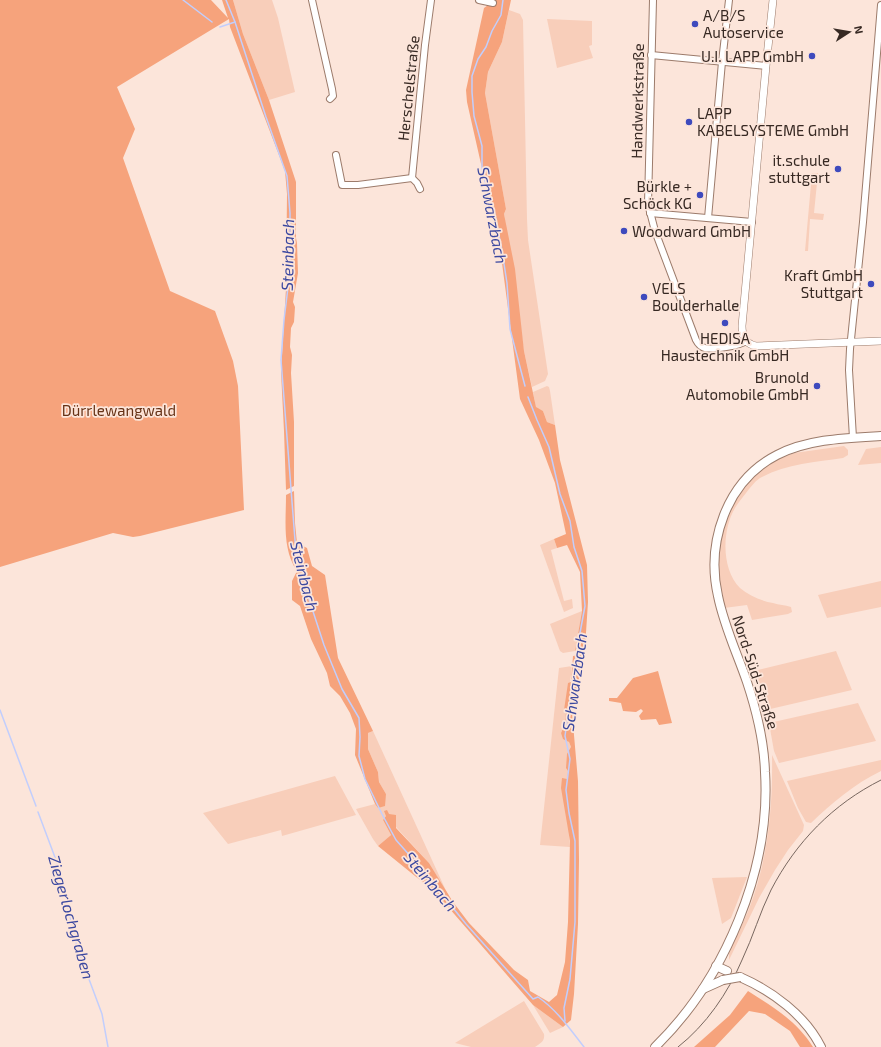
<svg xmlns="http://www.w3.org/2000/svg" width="881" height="1047" viewBox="0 0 881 1047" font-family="'Exo 2',sans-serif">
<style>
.green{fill:#f8ceba}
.forest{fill:#f6a37c}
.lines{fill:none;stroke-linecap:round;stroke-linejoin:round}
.stream{stroke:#c2cefd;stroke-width:1.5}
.minor-casing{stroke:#9c7b6b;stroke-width:8}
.tertiary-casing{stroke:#9c7b6b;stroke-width:8}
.secondary-casing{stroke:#9c7b6b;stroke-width:10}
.minor{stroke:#fff;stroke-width:6}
.tertiary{stroke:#fff;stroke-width:7}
.secondary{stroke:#fff;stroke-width:8}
.tram{stroke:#78675f;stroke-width:1}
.secondary-bridge-casing{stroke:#9c7b6b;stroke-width:10;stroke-linecap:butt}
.secondary-bridge{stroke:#fff;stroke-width:8}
.poi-dot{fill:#3e4abd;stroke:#fce5da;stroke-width:1.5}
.labels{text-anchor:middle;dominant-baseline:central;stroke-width:3.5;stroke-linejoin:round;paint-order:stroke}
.poi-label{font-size:15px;fill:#372923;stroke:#fce5da;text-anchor:end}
.street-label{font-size:15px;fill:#372923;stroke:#fce5da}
.park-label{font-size:15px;fill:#663216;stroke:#fce5da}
.water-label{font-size:16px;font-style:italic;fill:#3b48a0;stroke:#fce5da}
</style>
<rect width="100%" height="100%" fill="#fce5da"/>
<g class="green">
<path d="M233,0H272L278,18L295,92L269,100L243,34Z"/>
<path d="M509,10L520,14L523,20L527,219L528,240L548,374L545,381L532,387L524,351L504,214L506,209L485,93L488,72L502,42Z"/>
<path d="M547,19L592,21V45L589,46L593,58L557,68Z"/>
<path d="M812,173H818L814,213L824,214L823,220L810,219L808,251H805Z"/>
<path d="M547,386L549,387L550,391L555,425L547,422L543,411L536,408L533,392Z"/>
<path d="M844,446L848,450V455L843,458C816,462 785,464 760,478C754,482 750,488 746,493C742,498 738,503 735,508C722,530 721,569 740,588C749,596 762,601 773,603C779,605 785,605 791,607L792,612L788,614L752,620L747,605L724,608L717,578V553L729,507L743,488L753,477L772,462L794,453Z"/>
<path d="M881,447V463L858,465L866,449Z"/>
<path d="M554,539L557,548L551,550L564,601L572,599L573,608L564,612L540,545Z"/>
<path d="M881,581V607L827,618L818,595Z"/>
<path d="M582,611L575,651L563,653L560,651L550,624Z"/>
<path d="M836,651L852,690L766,710L754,671Z"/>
<path d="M572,666L565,724L561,733L569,742L571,747L567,779L570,847L540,845L559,668Z"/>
<path d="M858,703L876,741L779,763L774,751L769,723Z"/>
<path d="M373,731L448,895L429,863L386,816L383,820L391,835L378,846L373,839L356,809L375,804L378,808L386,794L379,782L378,772L368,749V733Z"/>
<path d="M772,755L804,825L803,831L788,850L775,870L759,898L729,960V953C735,938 743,924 749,909C768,860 773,807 772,755Z"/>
<path d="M881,760V771C854,784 832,803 811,823L806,822L798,808L787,781Z"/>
<path d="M335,776L356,815L282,836L281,830L228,844L203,813Z"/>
<path d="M747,877L731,918L722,924L712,878Z"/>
<path d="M524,1001L544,1034C545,1041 541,1043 535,1047H471L455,1043Z"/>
<path d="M533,1005L563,1027L550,1033Z"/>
</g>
<g class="forest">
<path d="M0,0H211L228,18L222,0H233L243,34L269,100L296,182V238L297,243L298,273L293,302L295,307L294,322L291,328L290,347L292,355L291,373L294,422V486L286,490L284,431L281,372L286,288L287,194L285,171L230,27L229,19L117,87L135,129L123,158L170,291L215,311L233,361L238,386L244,510L140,536L133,537L113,533L0,567Z"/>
<path d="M495,0H511L502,42L488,72L485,93L506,209L504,214L515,269L524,351L536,407L543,411L547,422L555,425L560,460L587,565L588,602L585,648L575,651L582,611L580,572L567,545L557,548L554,539L566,534L555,483L539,440L520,399L500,248L467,102L466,90L484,8Z"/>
<path d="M294,491L295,523L297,543L307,548L312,566L325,575L338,658L373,731L368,733V749L378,772L379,782L386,794L385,806L378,808L375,804L355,755L356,729L350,713L340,696L330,686L327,673L311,639L300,606L292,600V581L297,571C282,549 286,521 286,495Z"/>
<path d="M584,654L572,712L578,781L579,860L578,924L574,994L571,1020L563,1027L533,1005L436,893L378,846L391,835L383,820L386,816L384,811L387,810L389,814L396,815V828L429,863L453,902L469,923L514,970L528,980L530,991L549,1002L557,995L565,962L568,922L570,841L561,788L562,778L567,779L568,771L566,768L567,754L571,747L569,742L563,739L561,733L565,724L566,712L564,710L568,683L571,682L573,656Z"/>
<path d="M658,671L672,723L659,725L656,719L641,720L639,716L643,711L641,709L636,712L623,711L621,703L609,701V698H617L633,678Z"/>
<path d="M748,991C774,1008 796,1020 813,1047H800L790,1031L765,1014L749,1011L715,1047H694L730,1015Z"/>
</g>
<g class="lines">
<g class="stream">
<path d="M183,0L212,22"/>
<path d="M226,0L235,22L266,117L287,176L290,213V271L284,320L281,360L296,553L303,568L306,590L324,645L342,689L359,718L360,737L359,756L365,779L382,814L396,840L420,867L466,924L533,999L538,997C557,1010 570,1029 584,1047"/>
<path d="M503,0L501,15L492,31L486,47L478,59L472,76V92L474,116L482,146V171L495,215L502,251L507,283L510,329L525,386"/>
<path d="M220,27L235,22"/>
<path d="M528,397L537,420L549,447L560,494L570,521L574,547L582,571L585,606L577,649L565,736L570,759L566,790L569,813L575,841V922L570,979L564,1008L565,1021"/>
<path d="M0,710L36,806"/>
<path d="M38,812L59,868L77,947L102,1014L108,1047"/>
</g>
<defs>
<g id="minor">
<path d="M312,0L332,89L333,96L330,99"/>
<path d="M479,0L493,3"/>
<path d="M653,0L648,204L655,231L696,340C698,344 701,347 705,348C714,350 739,346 746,341"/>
<path d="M651,55L766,66"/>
<path d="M336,155L342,185H358L412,178"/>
<path d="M412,178L425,45L431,0"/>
<path d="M412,178L417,183L420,189"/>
<path d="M650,213L752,222"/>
<path d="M708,218L722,62L729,0"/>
<path d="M853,438L849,370L850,349L863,222L881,5"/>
</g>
<path id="tertiary" d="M773,0L766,66L742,326C742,336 745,344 756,346L881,341"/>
<g id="secondary">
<path d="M716,966L727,971"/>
<path d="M740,977C772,991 805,1015 821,1047"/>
<path d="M703,989L723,980"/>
<path d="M655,1047C725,979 771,869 765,772C764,741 757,712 747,682C737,653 724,626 718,596C706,543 726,481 777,455C808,439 846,438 881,436"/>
</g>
</defs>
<use href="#minor" class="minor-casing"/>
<use href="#tertiary" class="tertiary-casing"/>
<use href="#secondary" class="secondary-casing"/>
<use href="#minor" class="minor"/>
<use href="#tertiary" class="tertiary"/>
<use href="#secondary" class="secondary"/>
<path class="tram" d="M678,1047C706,1025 728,993 742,960C753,937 760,912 771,890C796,842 833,804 881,780"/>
<defs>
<path id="secondary-bridge" d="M723,980L740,977"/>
</defs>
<use href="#secondary-bridge" class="secondary-bridge-casing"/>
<use href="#secondary-bridge" class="secondary-bridge"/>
</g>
<g class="poi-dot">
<circle cx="695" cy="24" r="4"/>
<circle cx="812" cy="56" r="4"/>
<circle cx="689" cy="122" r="4"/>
<circle cx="838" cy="169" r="4"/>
<circle cx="700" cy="195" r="4"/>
<circle cx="624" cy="231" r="4"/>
<circle cx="871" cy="284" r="4"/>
<circle cx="644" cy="297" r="4"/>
<circle cx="725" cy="323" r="4"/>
<circle cx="817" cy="386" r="4"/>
</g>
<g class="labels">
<g class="poi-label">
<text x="703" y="15" text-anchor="start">A/B/S<tspan x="703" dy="17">Autoservice</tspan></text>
<text x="804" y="56">U.I. LAPP GmbH</text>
<text x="697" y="113" text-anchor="start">LAPP<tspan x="697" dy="17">KABELSYSTEME GmbH</tspan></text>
<text x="830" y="160">it.schule<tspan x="830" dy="17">stuttgart</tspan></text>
<text x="692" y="186">Bürkle +<tspan x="692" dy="17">Schöck KG</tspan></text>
<text x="632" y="231" text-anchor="start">Woodward GmbH</text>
<text x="863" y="275">Kraft GmbH<tspan x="863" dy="17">Stuttgart</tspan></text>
<text x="652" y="288" text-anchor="start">VELS<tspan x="652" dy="17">Boulderhalle</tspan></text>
<text x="725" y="338" text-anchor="middle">HEDISA<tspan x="725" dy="17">Haustechnik GmbH</tspan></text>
<text x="809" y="377">Brunold<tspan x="809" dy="17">Automobile GmbH</tspan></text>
</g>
<g class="street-label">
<text transform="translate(408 88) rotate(-84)">Herschelstraße</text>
<text transform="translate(637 101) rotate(-89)">Handwerkstraße</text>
<text transform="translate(756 672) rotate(72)">Nord-Süd-Straße</text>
</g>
<g class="park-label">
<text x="119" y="410">Dürrlewangwald</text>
</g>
<g class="water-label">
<text transform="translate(493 215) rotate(79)">Schwarzbach</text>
<text transform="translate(287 255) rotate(-89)">Steinbach</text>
<text transform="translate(305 576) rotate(76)">Steinbach</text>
<text transform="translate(574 682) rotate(-82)">Schwarzbach</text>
<text transform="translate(431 881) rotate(50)">Steinbach</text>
<text transform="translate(72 917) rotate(74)">Ziegerlochgraben</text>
</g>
</g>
<g transform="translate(849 32) rotate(78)" stroke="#fce5da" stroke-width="3" paint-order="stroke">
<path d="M0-3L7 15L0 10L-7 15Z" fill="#372923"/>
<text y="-6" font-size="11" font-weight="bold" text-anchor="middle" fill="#372923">N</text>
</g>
</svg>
